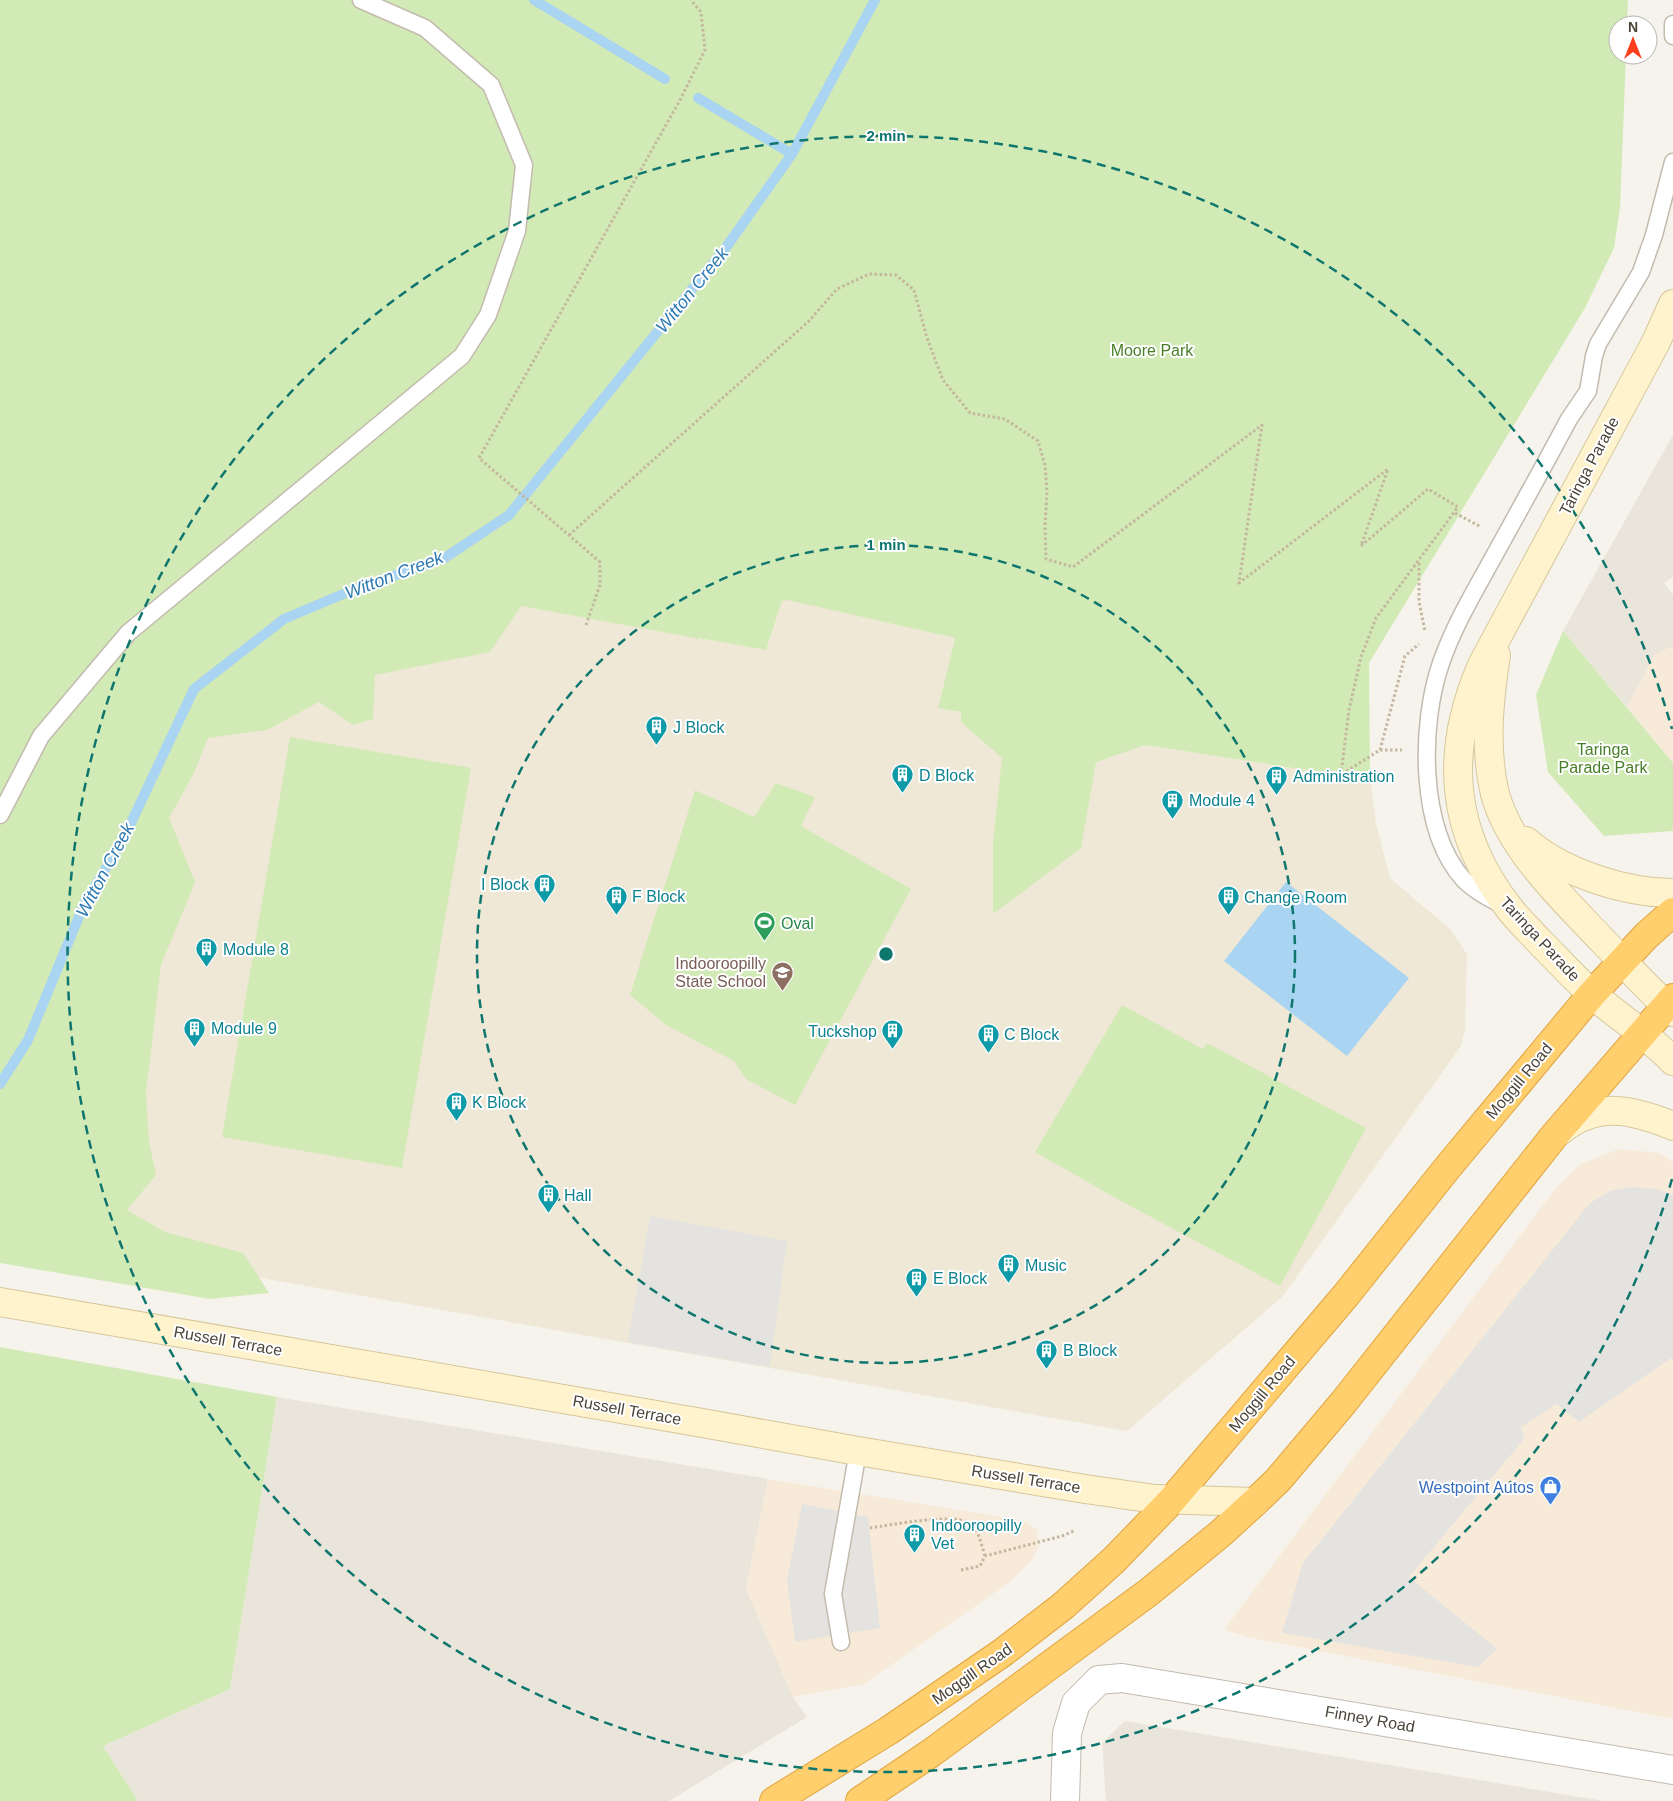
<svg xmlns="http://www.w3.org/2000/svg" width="1673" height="1801" viewBox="0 0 1673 1801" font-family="Helvetica,sans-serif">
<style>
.residential{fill:#eae5da}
.commercial{fill:#f7ead8}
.education{fill:#efe8d6}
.green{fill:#d2eab5}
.parking{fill:#e5e3e0}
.water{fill:#a9d4f2}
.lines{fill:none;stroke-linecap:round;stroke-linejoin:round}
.stream{stroke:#a9d4f2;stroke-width:10}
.lane-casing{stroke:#c2bbae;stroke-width:19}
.street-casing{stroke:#c2bbae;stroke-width:30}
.secondary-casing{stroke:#d6c79b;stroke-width:30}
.highway-casing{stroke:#e0a43c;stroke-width:30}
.path{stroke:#c4b79f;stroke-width:3;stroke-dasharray:2.5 2.5;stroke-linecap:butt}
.lane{stroke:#fff;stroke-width:16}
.street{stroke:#fff;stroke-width:28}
.secondary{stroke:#fff3cd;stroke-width:28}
.highway{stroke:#ffcf6e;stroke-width:28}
.ring{fill:none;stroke:#0f766e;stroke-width:2.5;stroke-dasharray:9 6}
.labels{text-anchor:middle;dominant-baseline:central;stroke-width:4;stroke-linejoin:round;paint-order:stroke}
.park-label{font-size:16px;fill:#4a7f2a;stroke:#fff}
.street-label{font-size:16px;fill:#4b4439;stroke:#fff}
.culture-label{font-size:16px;fill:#0d838f;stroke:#fff;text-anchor:start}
.leisure-label{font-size:16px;fill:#27864d;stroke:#fff;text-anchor:start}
.education-label{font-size:16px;fill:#785e54;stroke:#fff;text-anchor:end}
.shop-label{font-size:16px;fill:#366cbe;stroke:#fff;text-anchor:end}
.water-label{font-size:18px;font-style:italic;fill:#2e7ab2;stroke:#fff}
.centre{fill:#0f766e;stroke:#fff;stroke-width:2.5}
.ring-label{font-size:15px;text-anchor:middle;font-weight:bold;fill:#0f766e;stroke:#fff;stroke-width:4;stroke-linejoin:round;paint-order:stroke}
</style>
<rect width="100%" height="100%" fill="#f6f3ec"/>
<g class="residential">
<path d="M1673,435V577L1664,583L1673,595V646L1655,655L1627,707L1563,631Z"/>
<path d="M277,1397L768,1479L746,1589L793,1697L807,1717L669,1801H138L103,1746L230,1689Z"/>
<path d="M1125,1721L1604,1801H1106L1102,1743Z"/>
</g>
<g class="commercial">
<path d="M1673,646V763L1627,707L1655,654Z"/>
<path d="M1619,1149L1659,1153L1673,1162V1719L1252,1638L1224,1630L1555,1189L1579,1165Z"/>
<path d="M768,1479L1025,1521L1037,1530L1039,1545L1033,1559L1007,1584L864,1684L793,1697L746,1589Z"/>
</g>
<path class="education" d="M783,598L955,638L938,708L1145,745L1319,772L1370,777L1376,824L1390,878L1450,929L1467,954L1465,1029L1461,1046L1283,1296L1127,1431L17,1235L191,717L500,602L766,650Z"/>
<g class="green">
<path d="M0,0H1628L1627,25H1618V55H1626L1620,208L1614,248L1585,308L1369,663L1370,777L1319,772L1145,745L1096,762L1081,848L993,914V841L1002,758L961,722V712L938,708L955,638L788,600L782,601L766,650L699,638L697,640L695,638L521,606L490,652L375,675L373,719L353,725L319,702L267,730L208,738L193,775L169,818L195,882L161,965L146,1093L149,1141L156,1175L127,1210L165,1232L243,1253L269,1293L210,1299L0,1263Z"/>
<path d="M1563,631L1673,763V831L1604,836L1548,772L1536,695Z"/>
<path d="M290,737L471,768L402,1168L222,1137Z"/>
<path d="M776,783L815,797L801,826L911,889L795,1105L746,1079L734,1061L666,1025L630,995L695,790L754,817Z"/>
<path d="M1122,1005L1203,1049L1207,1043L1366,1128L1280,1286L1121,1201L1035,1152Z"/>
<path d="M0,1347L277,1397L230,1689L103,1746L138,1801H0Z"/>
</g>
<g class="parking">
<path d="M1631,1187L1658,1189L1673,1195V1361L1671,1358L1579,1422L1557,1404L1521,1427L1524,1439L1409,1577L1497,1649L1478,1667L1282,1633L1303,1563L1590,1203L1610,1191Z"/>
<path d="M650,1216L787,1241L770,1367L628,1342Z"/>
<path d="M802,1504L868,1517L880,1628L795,1642L787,1580Z"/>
</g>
<path class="water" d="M1286,882L1409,978L1347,1056L1224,961Z"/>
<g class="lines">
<g class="stream">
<path d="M534,0L665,79"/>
<path d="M698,98L792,154"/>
<path d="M0,1084L28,1040L85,902L122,842L194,689L284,619L355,589L443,559L509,515L727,246L792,154L875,0"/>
</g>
<defs>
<g id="lane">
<path d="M1673,24V36"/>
<path d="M0,815L41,736L128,633L462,356L488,315L517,231L524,165L491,85L425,28L361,0"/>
<path d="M1502,905C1489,898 1475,891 1464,880C1418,830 1420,723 1441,663C1453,628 1472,596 1489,565C1516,516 1543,468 1569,419L1588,391L1594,356L1598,344L1641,272L1654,235L1673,162"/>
<path d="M841,1642L833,1594L858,1451"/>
</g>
<path id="street" d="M1065,1801L1067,1733L1076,1703L1099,1680L1122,1678L1673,1770"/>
<g id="secondary">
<path d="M1673,304L1656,342L1482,665C1444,753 1450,832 1509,908C1518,920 1530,931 1540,942C1557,959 1573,977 1591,993C1618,1017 1647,1034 1673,1061"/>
<path d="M1496,655C1489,701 1484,749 1495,794C1510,849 1563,899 1601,939C1625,964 1648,989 1673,1012"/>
<path d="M1526,841C1562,873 1626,893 1673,893"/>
<path d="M1560,1131C1596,1101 1632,1109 1673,1126"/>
<path d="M0,1302L691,1421L858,1451L1085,1489L1155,1499L1255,1502"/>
</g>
<g id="highway">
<path d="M774,1801L888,1731L1002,1653L1063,1606L1114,1560L1172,1500L1346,1295L1448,1167L1592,994L1646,936L1673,912"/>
<path d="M860,1801L931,1753L1149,1592L1220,1534L1255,1502L1278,1480L1343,1403L1554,1136L1673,998"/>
</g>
</defs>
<use href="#lane" class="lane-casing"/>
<use href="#street" class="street-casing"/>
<use href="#secondary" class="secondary-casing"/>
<use href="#highway" class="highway-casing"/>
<g class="path">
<path d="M1455,513L1481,527"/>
<path d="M569,535L809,321L837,289L869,274L896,275L914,290L927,338L943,380L970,413L1005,419L1038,441L1045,465L1047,493L1045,525L1046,559L1073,567L1262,425L1239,583L1388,469L1361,546L1428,489L1458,507L1376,618L1361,657L1349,710L1341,774"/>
<path d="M1419,563V602L1425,631"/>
<path d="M586,625L600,585V562L479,458L680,100L705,50L701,12L691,0"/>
<path d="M1380,750H1402"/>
<path d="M1342,774L1380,750L1405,656L1419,644"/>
<path d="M870,1528C890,1525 956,1512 971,1524C979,1531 982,1547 985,1556"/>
<path d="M961,1570L980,1566L985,1556L1062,1536L1074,1531"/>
</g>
<use href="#lane" class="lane"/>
<use href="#street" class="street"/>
<use href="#secondary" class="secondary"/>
<use href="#highway" class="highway"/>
</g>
<g class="ring">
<circle cx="886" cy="954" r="409"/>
<path d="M1672 1179A818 818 0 1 1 1672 729"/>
</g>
<defs>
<symbol id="building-pin" viewBox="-11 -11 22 30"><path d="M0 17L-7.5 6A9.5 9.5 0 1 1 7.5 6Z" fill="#0f9aa8" stroke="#fff"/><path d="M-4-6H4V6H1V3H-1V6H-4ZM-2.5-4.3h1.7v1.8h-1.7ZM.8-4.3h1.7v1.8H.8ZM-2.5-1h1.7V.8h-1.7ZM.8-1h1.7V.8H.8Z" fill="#fff"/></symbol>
<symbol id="stadium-pin" viewBox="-11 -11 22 30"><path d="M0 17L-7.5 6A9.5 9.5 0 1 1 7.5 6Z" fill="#2e9e5b" stroke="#fff"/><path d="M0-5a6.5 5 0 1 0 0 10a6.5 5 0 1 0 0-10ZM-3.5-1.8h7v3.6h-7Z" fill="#fff"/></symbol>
<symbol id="school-pin" viewBox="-11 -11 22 30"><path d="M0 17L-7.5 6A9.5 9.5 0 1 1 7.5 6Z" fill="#8d6e63" stroke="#fff"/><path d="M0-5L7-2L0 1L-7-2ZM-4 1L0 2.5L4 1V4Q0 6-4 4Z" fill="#fff"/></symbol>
<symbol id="shop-pin" viewBox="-11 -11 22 30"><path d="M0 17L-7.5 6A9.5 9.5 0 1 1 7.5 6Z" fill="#3f7fe0" stroke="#fff"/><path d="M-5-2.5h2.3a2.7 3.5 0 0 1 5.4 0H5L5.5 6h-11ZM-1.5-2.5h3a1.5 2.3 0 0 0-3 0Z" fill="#fff"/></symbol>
</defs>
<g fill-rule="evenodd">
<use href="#building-pin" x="644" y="714" width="25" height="34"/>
<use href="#building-pin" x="890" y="762" width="25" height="34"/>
<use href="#building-pin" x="1264" y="764" width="25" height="34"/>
<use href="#building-pin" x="1160" y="788" width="25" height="34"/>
<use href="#building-pin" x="532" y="872" width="25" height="34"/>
<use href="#building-pin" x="604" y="884" width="25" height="34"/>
<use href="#building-pin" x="1216" y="884" width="25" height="34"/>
<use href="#stadium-pin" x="752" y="910" width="25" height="34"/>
<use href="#building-pin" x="194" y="936" width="25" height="34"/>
<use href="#school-pin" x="770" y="960" width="25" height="34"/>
<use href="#building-pin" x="182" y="1016" width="25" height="34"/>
<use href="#building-pin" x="880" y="1018" width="25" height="34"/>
<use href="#building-pin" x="976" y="1022" width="25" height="34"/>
<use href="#building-pin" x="444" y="1090" width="25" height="34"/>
<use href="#building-pin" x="536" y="1182" width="25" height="34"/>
<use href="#building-pin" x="996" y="1252" width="25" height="34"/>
<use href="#building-pin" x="904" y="1266" width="25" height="34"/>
<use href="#building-pin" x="1034" y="1338" width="25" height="34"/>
<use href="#shop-pin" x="1538" y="1474" width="25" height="34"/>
<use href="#building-pin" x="902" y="1522" width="25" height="34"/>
</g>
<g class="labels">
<g class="park-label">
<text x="1152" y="350">Moore Park</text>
<text x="1603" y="749">Taringa<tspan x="1603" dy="18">Parade Park</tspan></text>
</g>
<g class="street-label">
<text transform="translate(1589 466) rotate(-62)">Taringa Parade</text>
<text transform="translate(1540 939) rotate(47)">Taringa Parade</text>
<text transform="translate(1519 1081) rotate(-50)">Moggill Road</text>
<text transform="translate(228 1341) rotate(10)">Russell Terrace</text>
<text transform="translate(1262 1394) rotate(-50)">Moggill Road</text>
<text transform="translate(627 1410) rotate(10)">Russell Terrace</text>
<text transform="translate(1026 1479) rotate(9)">Russell Terrace</text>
<text transform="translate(972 1674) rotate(-35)">Moggill Road</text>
<text transform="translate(1370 1719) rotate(10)">Finney Road</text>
</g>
<g class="culture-label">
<text x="673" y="727">J Block</text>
<text x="919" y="775">D Block</text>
<text x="1293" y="776">Administration</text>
<text x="1189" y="800">Module 4</text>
<text x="529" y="884" text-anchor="end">I Block</text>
<text x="632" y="896">F Block</text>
<text x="1244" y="897">Change Room</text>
<text x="223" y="949">Module 8</text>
<text x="211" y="1028">Module 9</text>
<text x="877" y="1031" text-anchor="end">Tuckshop</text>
<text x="1004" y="1034">C Block</text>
<text x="472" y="1102">K Block</text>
<text x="564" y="1195">Hall</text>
<text x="1025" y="1265">Music</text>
<text x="933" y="1278">E Block</text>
<text x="1063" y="1350">B Block</text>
<text x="931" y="1525">Indooroopilly<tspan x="931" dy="18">Vet</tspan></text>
</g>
<g class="leisure-label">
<text x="781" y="923">Oval</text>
</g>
<g class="education-label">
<text x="766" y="963">Indooroopilly<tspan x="766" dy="18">State School</tspan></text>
</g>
<g class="shop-label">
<text x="1534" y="1487">Westpoint Autos</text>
</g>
<g class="water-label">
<text transform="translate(692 290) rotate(-51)">Witton Creek</text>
<text transform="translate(394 575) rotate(-21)">Witton Creek</text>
<text transform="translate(105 870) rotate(-62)">Witton Creek</text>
</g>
</g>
<circle cx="886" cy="954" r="8" class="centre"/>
<g class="ring-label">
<text x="886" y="141">2 min</text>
<text x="886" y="550">1 min</text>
</g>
<g transform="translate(1633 40)"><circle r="24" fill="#ffffff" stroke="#b7b4b0"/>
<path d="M0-4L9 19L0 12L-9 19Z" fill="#fc3f1d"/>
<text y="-8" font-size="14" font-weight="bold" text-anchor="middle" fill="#4b4439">N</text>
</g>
</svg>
